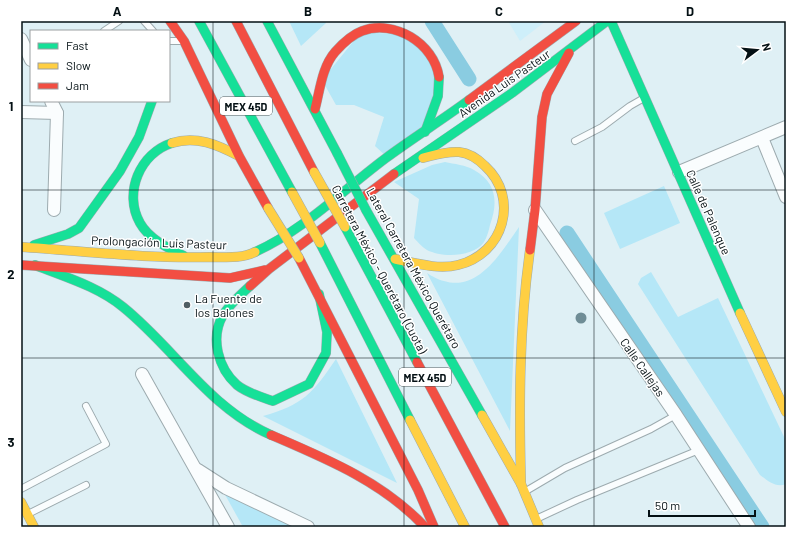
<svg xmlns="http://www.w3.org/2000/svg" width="807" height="548" viewBox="0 0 807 548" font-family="Barlow,sans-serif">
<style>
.built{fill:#ceeffa}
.green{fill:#b5e7f7}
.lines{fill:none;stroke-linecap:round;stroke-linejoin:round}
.canal{stroke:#8acce1;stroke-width:15}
.lane-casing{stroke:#9dabaf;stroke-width:8}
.street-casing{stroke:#9dabaf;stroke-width:14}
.fast-casing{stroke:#9dabaf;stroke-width:10}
.slow-casing{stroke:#9dabaf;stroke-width:10}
.jam-casing{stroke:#9dabaf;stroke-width:10}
.lane{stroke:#fafdfe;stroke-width:6}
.street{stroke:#fafdfe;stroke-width:12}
.fast{stroke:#16e098;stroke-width:9}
.slow{stroke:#ffcf43;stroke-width:9}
.jam{stroke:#f24e42;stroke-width:9}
.fast-bridge-casing{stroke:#9dabaf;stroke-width:10;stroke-linecap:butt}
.slow-bridge-casing{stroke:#9dabaf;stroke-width:10;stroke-linecap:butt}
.fast-bridge{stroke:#16e098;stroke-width:9}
.slow-bridge{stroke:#ffcf43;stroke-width:9}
.tree{fill:#6f8d96}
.grid{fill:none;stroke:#041014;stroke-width:1;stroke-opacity:0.55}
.poi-dot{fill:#515e63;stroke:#fff;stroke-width:1.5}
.labels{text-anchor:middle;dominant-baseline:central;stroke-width:3;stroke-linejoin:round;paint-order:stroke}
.shield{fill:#fff;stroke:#4f585a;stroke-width:1}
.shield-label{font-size:11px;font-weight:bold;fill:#041014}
.street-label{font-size:12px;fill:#041014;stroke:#fff}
.poi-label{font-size:12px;fill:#041014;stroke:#fff;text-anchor:start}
.neatline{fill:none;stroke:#041014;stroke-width:1.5}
.grid-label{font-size:13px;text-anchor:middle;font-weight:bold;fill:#041014}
</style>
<rect width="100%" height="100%" fill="#dff0f5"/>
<path class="built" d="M508,21H546L520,41Z"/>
<g class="green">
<path d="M289,21H325L326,23L301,46Z"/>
<path d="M361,32L410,35L439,75L425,132L387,157L375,146L384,117L354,105H336L322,80Z"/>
<path d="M445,162C454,164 466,165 474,170C497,183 498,203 490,225C489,230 487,237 484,242C474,257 442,258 427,250C422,247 418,242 414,238L419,199L394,182L432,165Z"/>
<path d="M664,186L680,223L620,249L604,213Z"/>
<path d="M519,227L510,431L427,273C432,276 438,280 444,281C479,292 502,251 519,227Z"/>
<path d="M651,272L678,317L718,298L786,441V484C776,488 768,481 760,475L638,284L641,278Z"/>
<path d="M336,359L397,483L263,416C303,405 313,393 336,359Z"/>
<path d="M223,491L304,527H243Z"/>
</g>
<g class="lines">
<g class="canal">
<path d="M432,21L469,79"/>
<path d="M567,233L762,527"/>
</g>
<defs>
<g id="lane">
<path d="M144,21L153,31"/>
<path d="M104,31L119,21"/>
<path d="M169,41H181"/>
<path d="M575,141L602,127L630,106L644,98"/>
<path d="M21,489L106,444L86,406"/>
<path d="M526,491L565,468L651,429L676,415"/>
<path d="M28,514L86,485"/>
<path d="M536,519L577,500L699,450"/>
</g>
<g id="street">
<path d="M21,39L31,60"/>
<path d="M51,101L57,113L54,210"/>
<path d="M21,112L57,113"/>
<path d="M762,138L786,197"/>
<path d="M679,172L786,127"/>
<path d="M535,210L676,415L749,527"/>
<path d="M142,374L228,527"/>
<path d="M198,470L226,488L308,527"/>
</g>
<g id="fast">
<path d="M199,21L292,192"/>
<path d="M267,21L337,153"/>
<path d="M611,21L740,313"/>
<path d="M425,132L438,96L439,77"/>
<path d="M172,143C140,153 123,193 140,223C149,239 168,248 184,256"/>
<path d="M394,174L512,93L607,21"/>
<path d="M366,210L482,415"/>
<path d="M345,227L417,362"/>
<path d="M320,243L410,420"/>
<path d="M34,245L68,234L79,228L120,171L139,137L152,101"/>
<path d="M255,252C304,230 343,190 386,158C413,138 442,120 469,100"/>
<path d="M35,265C65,277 97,286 123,307C174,348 209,408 271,435"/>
<path d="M250,286C240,295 230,304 223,315C210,338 218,368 237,385C247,393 261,397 273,401L309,384L326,353L327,332L319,294"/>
</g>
<g id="slow">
<path d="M172,143C196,135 218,145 239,156"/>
<path d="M21,247C84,251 147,259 210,257C225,257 242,259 255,252"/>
<path d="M395,259C415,263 438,270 458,265C504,254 520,198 485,166C478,159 469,153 459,152C446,151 435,155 423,158"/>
<path d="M740,313L786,412"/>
<path d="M482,415L521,484L539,527"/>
<path d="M410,420L465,527"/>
<path d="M521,484C519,406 519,328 530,250"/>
<path d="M21,502L34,527"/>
</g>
<g id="jam">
<path d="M170,21L184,41L239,156L268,208"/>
<path d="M236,21L314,172"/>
<path d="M469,100L576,21"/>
<path d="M315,109C320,90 322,67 335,52C343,43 351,35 362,31C394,19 434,43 439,77"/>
<path d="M530,250L535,210L542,117L547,94L569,53"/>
<path d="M299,258L418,490L434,527"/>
<path d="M21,265L230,278L265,270"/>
<path d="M250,286L269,269L394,174"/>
<path d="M417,362L505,527"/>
<path d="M271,435C327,459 383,482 425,527"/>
</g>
</defs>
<use href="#lane" class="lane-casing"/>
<use href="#street" class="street-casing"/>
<use href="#fast" class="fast-casing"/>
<use href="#slow" class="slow-casing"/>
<use href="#jam" class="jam-casing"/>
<use href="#lane" class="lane"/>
<use href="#street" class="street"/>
<use href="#fast" class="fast"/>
<use href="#slow" class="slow"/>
<use href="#jam" class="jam"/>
<defs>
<path id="fast-bridge" d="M337,153L366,210"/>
<g id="slow-bridge">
<path d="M314,172L345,227"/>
<path d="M292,192L320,243"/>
<path d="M268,208L299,258"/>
</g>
</defs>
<use href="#fast-bridge" class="fast-bridge-casing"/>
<use href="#slow-bridge" class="slow-bridge-casing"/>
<use href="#fast-bridge" class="fast-bridge"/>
<use href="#slow-bridge" class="slow-bridge"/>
</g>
<circle class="tree" cx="581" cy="318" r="5.5"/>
<path class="grid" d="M213,21V527M404,21V527M594,21V527M21,190H786M21,358H786"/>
<circle class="poi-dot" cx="187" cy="305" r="4"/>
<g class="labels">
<g class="shield">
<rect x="220" y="97" width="52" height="18" rx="3"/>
<rect x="399" y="368" width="52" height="18" rx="3"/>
</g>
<g class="shield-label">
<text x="246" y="106">MEX 45D</text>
<text x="425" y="377">MEX 45D</text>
</g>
<g class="street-label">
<text transform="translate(504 83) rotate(-35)">Avenida Luis Pasteur</text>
<text transform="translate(709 212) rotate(66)">Calle de Palenque</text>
<text transform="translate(159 242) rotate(2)">Prolongación Luis Pasteur</text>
<text transform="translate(414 268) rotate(61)">Lateral Carretera México Querétaro</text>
<text transform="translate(380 269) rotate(62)">Carretera México - Querétaro (Cuota)</text>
<text transform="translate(643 367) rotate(55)">Calle Callejas</text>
</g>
<g class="poi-label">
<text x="195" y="298">La Fuente de<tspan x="195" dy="14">los Balones</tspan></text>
</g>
</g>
<rect width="807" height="548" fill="none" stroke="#ffffff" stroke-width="44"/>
<rect x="30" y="30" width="140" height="72" fill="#ffffff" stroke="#9b9fa1"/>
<rect x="38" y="43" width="20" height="6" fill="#16e098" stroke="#9b9fa1"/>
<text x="66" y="50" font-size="12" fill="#041014">Fast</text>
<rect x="38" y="63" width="20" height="6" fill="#ffcf43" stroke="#9b9fa1"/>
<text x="66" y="70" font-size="12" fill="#041014">Slow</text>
<rect x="38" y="83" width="20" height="6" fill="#f24e42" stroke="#9b9fa1"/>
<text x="66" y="90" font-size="12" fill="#041014">Jam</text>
<g transform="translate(757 50) rotate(74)" stroke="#ffffff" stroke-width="3" paint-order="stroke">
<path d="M0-3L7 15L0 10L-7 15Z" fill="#041014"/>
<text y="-6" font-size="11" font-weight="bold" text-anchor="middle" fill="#041014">N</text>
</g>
<path d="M649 510v6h106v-6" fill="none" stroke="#041014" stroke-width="2"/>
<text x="655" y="510" font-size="12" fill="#041014" stroke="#ffffff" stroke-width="3" paint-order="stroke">50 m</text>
<rect x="22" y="22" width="763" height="504" class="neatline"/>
<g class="grid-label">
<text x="117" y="16">A</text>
<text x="308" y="16">B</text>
<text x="499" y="16">C</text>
<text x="690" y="16">D</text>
<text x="11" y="111">1</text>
<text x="11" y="279">2</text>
<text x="11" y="447">3</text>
</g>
</svg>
